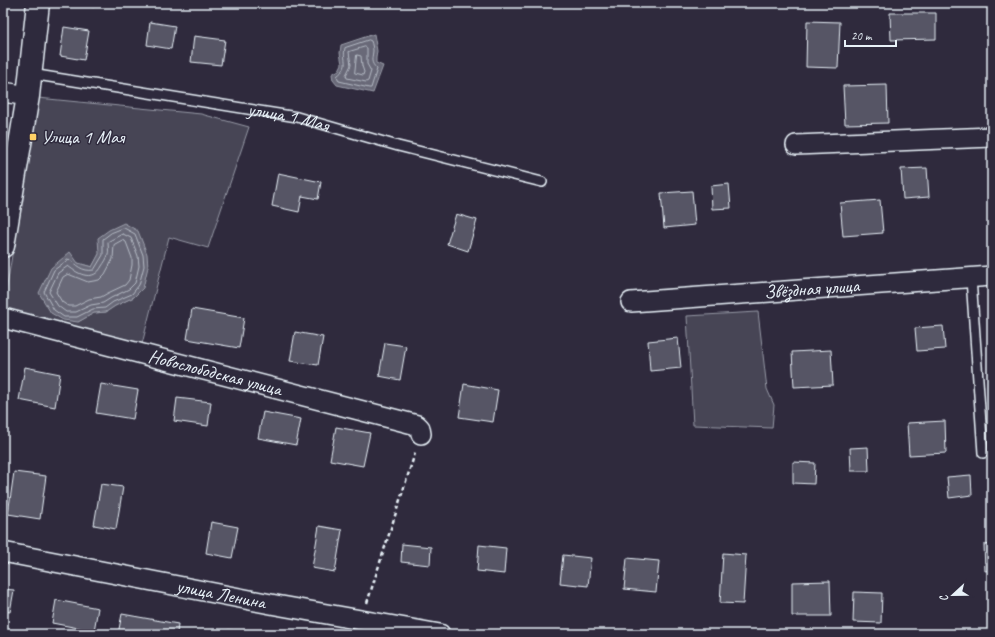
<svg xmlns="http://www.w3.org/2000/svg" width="995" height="637" viewBox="0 0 995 637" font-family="Caveat,sans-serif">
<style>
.green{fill:#464455;stroke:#979aa6;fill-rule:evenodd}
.water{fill:#696978;stroke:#9c9fab}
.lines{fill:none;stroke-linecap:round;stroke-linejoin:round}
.shore{stroke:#b5bbc5;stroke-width:1}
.building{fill:#575565;stroke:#e8f1f8}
.lane-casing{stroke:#e8f1f8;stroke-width:12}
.street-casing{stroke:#e8f1f8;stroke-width:22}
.secondary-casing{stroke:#e8f1f8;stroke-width:25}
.path{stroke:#e8f1f8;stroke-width:2.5;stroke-dasharray:4 3;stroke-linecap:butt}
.lane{stroke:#2f2a3d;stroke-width:9}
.street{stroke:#2f2a3d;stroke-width:19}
.secondary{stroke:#2f2a3d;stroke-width:22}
.poi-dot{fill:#ffd166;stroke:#2f2a3d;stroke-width:1.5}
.labels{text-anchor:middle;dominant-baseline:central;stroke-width:3;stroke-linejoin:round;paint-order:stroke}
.street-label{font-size:19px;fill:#e8f1f8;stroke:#2f2a3d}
.poi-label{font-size:19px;fill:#e8f1f8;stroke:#2f2a3d;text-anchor:start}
</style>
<rect width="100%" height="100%" fill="#2f2a3d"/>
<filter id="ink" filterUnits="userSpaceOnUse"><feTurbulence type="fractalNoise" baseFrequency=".025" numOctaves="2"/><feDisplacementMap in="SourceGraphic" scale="8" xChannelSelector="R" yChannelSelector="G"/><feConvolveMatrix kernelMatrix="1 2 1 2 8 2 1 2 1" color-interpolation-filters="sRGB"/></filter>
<g filter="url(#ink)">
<g class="green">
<path d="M38,98L201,114L249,127L208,248L169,237L141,348L3,310ZM99,254L143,288L134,297L115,306L106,312L94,313L78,322V263L92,267Z"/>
<path d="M758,312L767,389L774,405L772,428L693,425L687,316Z"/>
</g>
<g class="water">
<path d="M374,34L377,51L376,58V63L383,66L373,93L337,85L333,80L332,74L339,70L342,64L340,53L341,45Z"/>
<path d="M124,223L138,231L147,254L148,267L143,288L134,297L115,306L106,312L94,313L78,322L63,320L51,313L39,293L51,268L70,252L78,263L92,267L99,254L98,238L109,230Z"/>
</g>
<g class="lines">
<g class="shore">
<path d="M369,40L371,41C372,44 373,48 373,51C372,60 370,62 377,69L371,88H369L339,81L337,76C351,65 342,61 345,48Z"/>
<path d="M365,47L367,48V64L371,71L368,81L366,82L347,78L346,75L351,65L349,52Z"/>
<path d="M357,55L361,56L362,66L364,72L363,75L355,73Z"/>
<path d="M124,228L135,234L143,255L144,266L139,285L132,294L113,302L105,308L93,309L77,317H64L54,310L44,292L54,270L69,259C76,265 82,272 94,270L103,255V239L111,233Z"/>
<path d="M123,234L131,238L138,256L139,266L135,283L129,289L111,298L103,303L91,305L76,312H66L58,306L49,292L58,273L68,266C79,275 94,282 102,266C104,263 107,259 108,255C109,251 108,246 108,242Z"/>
<path d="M123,240L126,242L132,258V265L129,280L125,285L108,293L101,297L89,299L75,306H68L62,302L56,292L63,277L68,274L88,282L99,280L105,274L113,259L114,245Z"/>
</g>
</g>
<g class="building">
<path d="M67,3H94V7Z"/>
<path d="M890,13H936V39L891,40Z"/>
<path d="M807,21L840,22L838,68L806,67Z"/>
<path d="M150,22L175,26L171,49L147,45Z"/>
<path d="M64,27L89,31L84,60L60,56Z"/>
<path d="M194,36L225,40L221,65L191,62Z"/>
<path d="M887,85L888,123L845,124L843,86Z"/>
<path d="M927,168L929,197L903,199L901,169Z"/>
<path d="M278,173L321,182L318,199L302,196L299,212L272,206Z"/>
<path d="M729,184L731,208L712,209L711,186Z"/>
<path d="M692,191L695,225L664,228L661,193Z"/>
<path d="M880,200L883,233L843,236L840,203Z"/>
<path d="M456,214L477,220L468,251L447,244Z"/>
<path d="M192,309L244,318L239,348L187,339Z"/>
<path d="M943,326L945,349L917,351L915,328Z"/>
<path d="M295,332L323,337L318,365L290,361Z"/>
<path d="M678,338L681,368L650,371L648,341Z"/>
<path d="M385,343L406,346L400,380L379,376Z"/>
<path d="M831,350L833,385L794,387L792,352Z"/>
<path d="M25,367L60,374L55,407L19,400Z"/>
<path d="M101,384L138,390L133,419L96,413Z"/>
<path d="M464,384L498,390L493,422L459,417Z"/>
<path d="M177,398L211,402L208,426L174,421Z"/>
<path d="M263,412L301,419L296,445L258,438Z"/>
<path d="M945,421L946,453L909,455L907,423Z"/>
<path d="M336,427L370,433L363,466L330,460Z"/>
<path d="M868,447L869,471H851L850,448Z"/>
<path d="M793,462L815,463L814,484L793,483Z"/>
<path d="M14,472L46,476L40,519L8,514Z"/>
<path d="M971,475L972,495L949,498L947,477Z"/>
<path d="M101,484L123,487L116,529L94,525Z"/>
<path d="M211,522L238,527L232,558L206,553Z"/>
<path d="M319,526L342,530L335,572L312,568Z"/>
<path d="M402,544L431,547L430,565L401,562Z"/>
<path d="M992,544V570L985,571L984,545Z"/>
<path d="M479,545L506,548L504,574L477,571Z"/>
<path d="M723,553L746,555L743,604L720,603Z"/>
<path d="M563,555L591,558L588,586L560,583Z"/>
<path d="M627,558L659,561L656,592L624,589Z"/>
<path d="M830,581L831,616H792V582Z"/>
<path d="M3,589L14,590L10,612L3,611Z"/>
<path d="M854,592L882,593L881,623L853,622Z"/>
<path d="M56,600L98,608L94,631L52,623Z"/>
<path d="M122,614L178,624L177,634H118Z"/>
<path d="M228,630L250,632V634H228Z"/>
</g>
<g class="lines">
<defs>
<g id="lane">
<path id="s1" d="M31,74L297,117L398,146L542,182"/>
<path d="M971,278L983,453"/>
</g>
<g id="street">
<path d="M3,92L28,96"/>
<path d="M796,145L992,137"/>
<path id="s2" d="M631,302L992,276"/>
<path id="s3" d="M3,318L417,425L420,428L421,434"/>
<path id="s4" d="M3,552L276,605L440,634"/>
</g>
<path id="secondary" d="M3,246L28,96L38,3"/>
</defs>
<use href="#lane" class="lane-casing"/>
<use href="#street" class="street-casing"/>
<use href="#secondary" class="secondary-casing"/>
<path class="path" d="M367,603L416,450"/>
<use href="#lane" class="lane"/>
<use href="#street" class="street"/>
<use href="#secondary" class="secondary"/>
</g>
</g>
<rect class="poi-dot" x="29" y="133" width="8" height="8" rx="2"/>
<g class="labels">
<g class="street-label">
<text stroke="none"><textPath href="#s1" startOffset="261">улица 1 Мая</textPath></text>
<text stroke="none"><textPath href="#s2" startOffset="181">Звёздная улица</textPath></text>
<text stroke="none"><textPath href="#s3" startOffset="219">Новослободская улица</textPath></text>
<text stroke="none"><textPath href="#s4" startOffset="222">улица Ленина</textPath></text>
</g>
<g class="poi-label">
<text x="41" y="137">Улица 1 Мая</text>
</g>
</g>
<rect width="995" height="637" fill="none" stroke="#2f2a3d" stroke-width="16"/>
<rect x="8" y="8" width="979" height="621" fill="none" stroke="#e8f1f8" stroke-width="1.5" filter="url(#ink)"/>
<g transform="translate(953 595) rotate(248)" stroke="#2f2a3d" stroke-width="3" paint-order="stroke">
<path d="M0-3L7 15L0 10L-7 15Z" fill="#e8f1f8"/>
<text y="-6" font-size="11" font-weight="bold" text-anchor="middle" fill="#e8f1f8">С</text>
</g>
<path d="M845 40v6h51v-6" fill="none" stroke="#e8f1f8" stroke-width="2"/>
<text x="851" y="40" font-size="12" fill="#e8f1f8" stroke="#2f2a3d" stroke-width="3" paint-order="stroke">20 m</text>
</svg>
